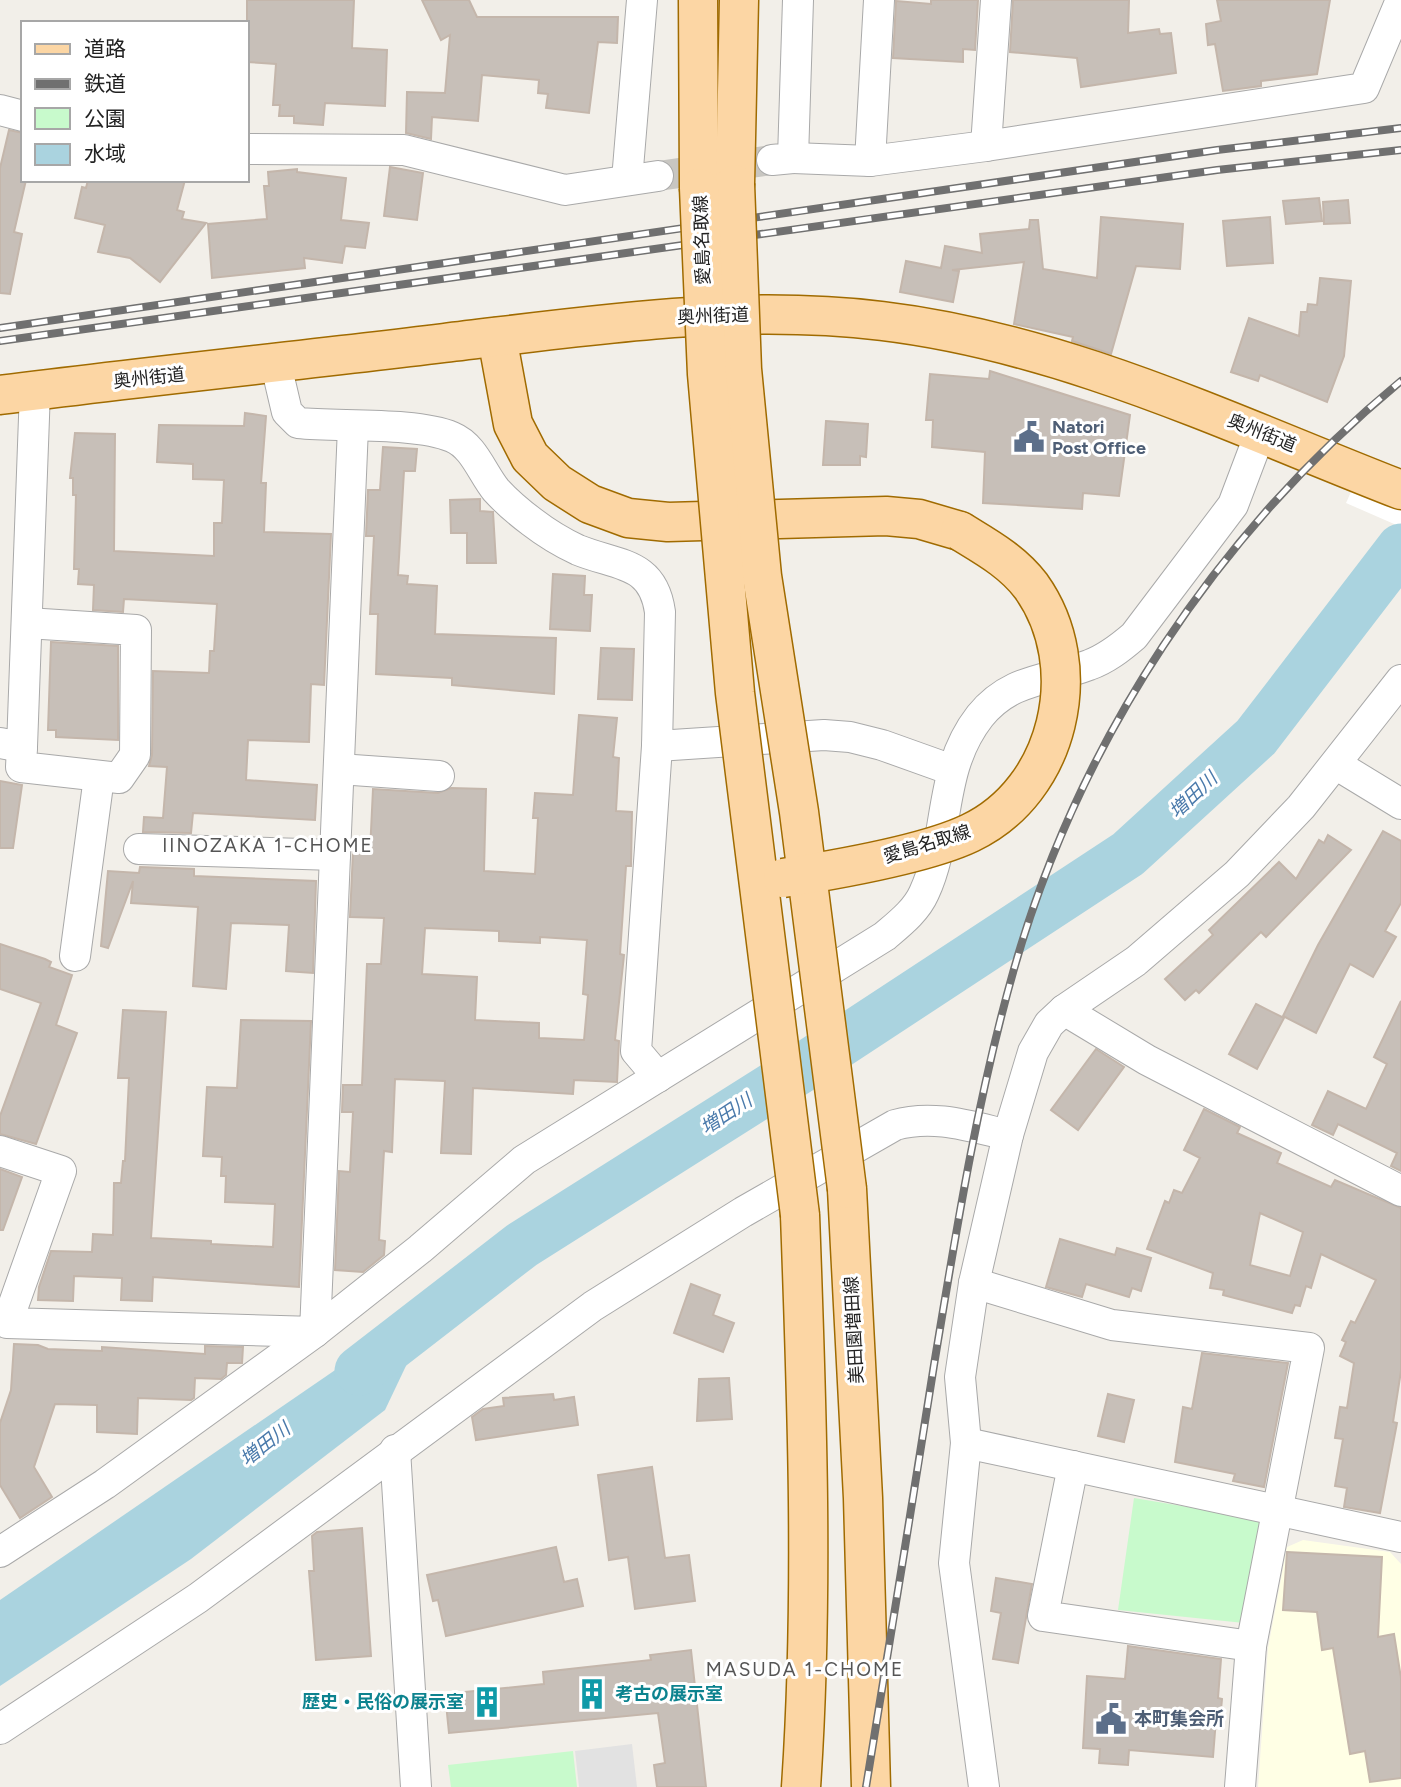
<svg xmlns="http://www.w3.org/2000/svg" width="1401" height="1787" viewBox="0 0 1401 1787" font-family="Figtree,'Noto Sans JP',sans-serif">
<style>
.education{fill:#ffffe5}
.park{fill:#c8facc}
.parking{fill:#e2e2e2}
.water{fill:#aad3df}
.pier{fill:#fff}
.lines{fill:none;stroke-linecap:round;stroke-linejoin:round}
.river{stroke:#aad3df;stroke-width:49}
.building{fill:#c7bfb8;stroke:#c4b6ab;stroke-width:2;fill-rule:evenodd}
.minor-tunnel{stroke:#c8c6c1;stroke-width:30;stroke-dasharray:30 15;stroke-linecap:butt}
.minor-casing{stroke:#a9a9a9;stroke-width:32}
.major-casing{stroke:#a06b00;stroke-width:41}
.minor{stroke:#fff;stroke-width:30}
.major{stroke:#fcd6a4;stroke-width:38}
.rail-casing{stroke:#707070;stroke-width:8}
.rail{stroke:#fff;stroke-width:5;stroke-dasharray:16;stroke-linecap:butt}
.major-bridge-casing{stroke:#a06b00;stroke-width:41;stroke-linecap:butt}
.major-bridge{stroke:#fcd6a4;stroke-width:38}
.labels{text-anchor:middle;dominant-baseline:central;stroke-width:6;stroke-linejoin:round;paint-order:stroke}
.street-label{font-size:18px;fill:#222;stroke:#fff}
.service-label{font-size:18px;font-weight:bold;fill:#4e5e75;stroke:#fff;text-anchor:start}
.culture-label{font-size:18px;font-weight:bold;fill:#0d838f;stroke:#fff;text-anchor:start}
.water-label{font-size:19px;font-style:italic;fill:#4a7aab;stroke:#fff}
.neighbourhood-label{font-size:19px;letter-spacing:2px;fill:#555;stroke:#fff}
</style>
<rect width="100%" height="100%" fill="#f2efe9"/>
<path class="education" d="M1303,1540L1390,1552L1401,1564V1787H1258L1268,1648L1287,1547Z"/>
<g class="park">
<path d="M1134,1498L1260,1519L1244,1623L1118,1610Z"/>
<path d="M573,1751L577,1787H451L448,1765Z"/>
</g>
<path class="parking" d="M632,1744L637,1787H579L575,1751Z"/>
<path class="water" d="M411,1318L414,1349L385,1410L191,1559L0,1686V1600Z"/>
<path class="pier" d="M1401,471V527L1346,503L1359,474Z"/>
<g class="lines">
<path class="river" d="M359,1371L522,1245L799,1070L1128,854L1256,737L1401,548"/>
</g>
<g class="building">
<path d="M247,0H354L352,48L387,50L385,106L325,103L323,125L294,123V116H279L280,105H273L276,64L247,62Z"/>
<path d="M422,0H469L477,17H618L617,43L598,42L589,113L546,108L548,94L538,93L539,80L482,75L478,121L432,117L431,139L406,133L407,92L445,93L450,35L441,40Z"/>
<path d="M931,0H978L975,50L963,49V62L893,58L896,1L931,4Z"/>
<path d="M1013,0H1129L1128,33L1159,29L1160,34L1171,33L1176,73L1081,87L1077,58L1010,52Z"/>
<path d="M1217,0H1330L1317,74L1261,81V86L1223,91L1215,44L1208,45L1206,24L1221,21Z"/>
<path d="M9,130L23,133V180H26L14,232L22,234L10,294L0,293V168Z"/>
<path d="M390,167L423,173L417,220L384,216Z"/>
<path d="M297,169V172L346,178L341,220L369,223L365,248L345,246L342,263L304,258L305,268L212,278L208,224L267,219L264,186H269L268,172Z"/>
<path d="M88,180H185L177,210L184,212L182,219L206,223L160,282L130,258L98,252L105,225L75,218L82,187L86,188Z"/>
<path d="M1319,198L1322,221L1286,224L1283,201Z"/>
<path d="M1348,200L1350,223L1324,224L1323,202Z"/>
<path d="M1101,217L1183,224L1180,269L1136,266L1111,354L1072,341L1073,337L1014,324L1024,262L952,270L959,271L953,302L900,292L906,261L941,268L945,246L982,253L980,234L1029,229L1030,220H1038L1043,269L1097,278Z"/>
<path d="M1270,217L1273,263L1227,266L1223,221Z"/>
<path d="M1320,278L1351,281L1344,356L1327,402L1260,375L1258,381L1231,372L1249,318L1299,336L1301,312H1307L1308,304L1317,305Z"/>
<path d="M990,371L1130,415L1119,496L1083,493L1082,509L983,503L985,452L932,447L933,420H926L930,374L989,379Z"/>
<path d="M245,413L266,416L261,483H266L264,532L331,534L324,685L311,684L309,742L248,740L246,780L317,785L315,820L193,813L191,833L143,832L144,817L163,818L167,767L149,766L152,755L153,671L209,673L210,651H214L217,604L124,599L123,612L93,610L94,585L78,584L79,569H74L76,495H73V478H70L75,433L115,434L114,551L214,556V523H222L224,480L193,479V464L157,462L159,425L244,426Z"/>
<path d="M826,421L868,424L866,457L860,456V465H823Z"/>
<path d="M383,447L417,449L415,471H404L398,575L408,576L407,584L437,586L435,634L556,638L554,694L452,685V678L376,674L378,614H370L374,536H366L368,490H380Z"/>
<path d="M480,499V511L493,512L496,563H467V533H451L450,500Z"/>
<path d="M553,574L585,576L584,595H592L590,631L550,629Z"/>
<path d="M51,642L118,646V740L56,737V730H48Z"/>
<path d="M601,648L634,649L632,700L598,699Z"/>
<path d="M579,715L617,718L613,757L619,758L616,811L632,812L631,866H626L620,954L624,955L615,1040L619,1041L617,1082L574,1080L573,1094L473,1088L471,1154L441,1153L445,1081L395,1079L392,1152L384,1151L379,1240L385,1241L384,1255L363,1272L335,1270L339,1171L350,1172L353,1112H342L343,1085H362L367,964H381L384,918L350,917L353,852H370L373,789L438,793L451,788L486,789L484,871L535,874L538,818H533L535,793L573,795ZM425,928L499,931V941L540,943V937L587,940L583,994L588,995L584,1040L539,1038V1023L475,1020L477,977L422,974Z"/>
<path d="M0,781L22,785L13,848H0Z"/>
<path d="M1383,831L1401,841V903L1385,931L1396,937L1373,977L1350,964L1316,1033L1283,1016L1318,945Z"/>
<path d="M1328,835L1351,850L1266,937L1261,932L1199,993L1196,990L1185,1000L1165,979L1213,935L1209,930L1279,862L1296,879L1319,840L1324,843Z"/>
<path d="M140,867L194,869V876L316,881L313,973L286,971L289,925L231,923L226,989L193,986L198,907L131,903L133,881L108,948L101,946L108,871L139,873Z"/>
<path d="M0,944L45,959L51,962L49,967L72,975L56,1025L77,1033L36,1144L0,1134V1116L41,1003L0,989Z"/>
<path d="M1401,1001V1171L1391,1166L1397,1153L1338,1124L1333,1135L1312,1125L1328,1091L1366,1109L1387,1064L1374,1057Z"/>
<path d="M1256,1004L1284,1018L1257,1069L1229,1054Z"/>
<path d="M123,1010L166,1012L151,1238L211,1241V1244L273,1247L275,1204L225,1202L226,1176H221L222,1157L203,1156L207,1087L237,1088L241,1020L311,1021L299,1287L153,1277L152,1301L121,1300L122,1278L74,1276L73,1301L38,1300L39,1287L51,1251L92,1252L93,1234L113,1235L114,1183H121L123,1161H125L129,1078H118Z"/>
<path d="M1096,1049L1124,1067L1078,1130L1051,1110Z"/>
<path d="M1204,1109L1240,1127L1237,1133L1281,1153L1277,1163L1331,1187L1335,1180L1401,1208V1371L1393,1422L1397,1423L1380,1513L1344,1507L1347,1488L1335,1486L1343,1439L1335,1438L1340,1407L1347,1408L1354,1363L1340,1356L1346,1342L1342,1340L1351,1321L1355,1323L1376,1280L1321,1254L1311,1288L1306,1286L1300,1306L1295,1305L1292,1313L1223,1295L1224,1290L1210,1288L1213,1273L1147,1249L1165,1201L1169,1203L1174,1190L1182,1193L1200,1158L1184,1150ZM1260,1213L1303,1232L1290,1276L1250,1265Z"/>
<path d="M0,1169L22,1177L3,1230H0Z"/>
<path d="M1060,1239L1115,1255L1117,1248L1151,1258L1141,1291L1132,1288L1129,1297L1086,1284L1082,1297L1046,1287Z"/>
<path d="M691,1284L720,1295L713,1315L734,1323L723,1352L674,1333Z"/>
<path d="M14,1344L38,1345L48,1349L102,1351V1347L205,1354V1346L243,1347L242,1363H227L226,1375L221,1379L195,1378L194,1398L191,1400L138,1398L137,1434L97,1432V1405L55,1404L34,1467L52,1497L20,1518L0,1485V1423L11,1390Z"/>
<path d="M1202,1353L1288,1363L1264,1487L1233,1481L1235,1474L1175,1462L1183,1407L1192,1409Z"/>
<path d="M729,1378L732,1419L697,1421L699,1379Z"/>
<path d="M553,1394L554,1400L574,1397L578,1425L476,1440L472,1417L483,1409L504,1406L503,1398Z"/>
<path d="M1108,1394L1134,1400L1124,1442L1098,1436Z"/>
<path d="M652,1467L665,1558L689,1555L695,1601L635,1609L628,1557L609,1560L598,1475Z"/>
<path d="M362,1528L371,1656L316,1660L309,1571H314L312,1536L317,1532Z"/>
<path d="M556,1547L564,1582L577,1579L583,1606L446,1636L438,1600L433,1601L427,1575Z"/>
<path d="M1287,1552L1382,1557L1378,1637L1394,1634L1401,1678V1778L1370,1782L1365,1751L1350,1754L1333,1648L1322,1650L1317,1612L1283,1610Z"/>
<path d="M996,1578L1032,1584L1018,1663L993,1659L1001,1613L991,1611Z"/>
<path d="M1128,1646L1221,1659L1218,1698L1222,1699L1220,1720L1216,1719L1213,1757L1129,1750L1128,1765L1099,1763L1100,1749L1083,1748L1087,1676L1125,1679Z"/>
<path d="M691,1650L706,1787H657L654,1765L665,1763L658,1713L449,1733L445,1694L544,1684L543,1672L651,1660L650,1655Z"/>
</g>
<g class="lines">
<path class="minor-tunnel" d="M658,176L772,160"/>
<defs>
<g id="minor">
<path d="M996,0L986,146L1364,88L1401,0"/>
<path d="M0,110L23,116"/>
<path d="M247,149L404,150L565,190L658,176"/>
<path d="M793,158L870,161L986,146"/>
<path d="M772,160L793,158L798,0"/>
<path d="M870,161L879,0"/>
<path d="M627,180L642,0"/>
<path d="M276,365L287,412L298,423C339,427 417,422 452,437C474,446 482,473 496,490C506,501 520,513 532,522C545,532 563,543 578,550C617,566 653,561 660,612L657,746L636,1051L658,1077"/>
<path d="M0,743L22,747L35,390"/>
<path d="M657,746L824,735L850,737L882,745L952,770"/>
<path d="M22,747L21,767L119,778L135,755L136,630L27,623"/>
<path d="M1337,765L1401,804"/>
<path d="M339,769L439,776"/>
<path d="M139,849L335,855"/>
<path d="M75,956L99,777"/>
<path d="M1064,1010L1147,1060L1401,1191"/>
<path d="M0,1151L61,1171L7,1323L315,1332L353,427"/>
<path d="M974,1283L1112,1325L1309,1348L1251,1646L1240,1787"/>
<path d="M966,1443L1401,1537"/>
<path d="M395,1450L416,1787"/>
<path d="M1073,1466L1043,1616L1251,1646"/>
<path d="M0,1552L105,1484L315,1332L420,1249L524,1160L885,936C899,924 916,911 924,893C951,835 937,771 980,716C1011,678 1047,681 1089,665C1106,659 1120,648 1134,636L1233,505L1261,431"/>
<path d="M0,1729L198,1598L593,1306L743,1212L895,1125C933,1114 969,1126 1008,1135"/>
<path d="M984,1787L954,1563L966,1443L960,1377L974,1283L1008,1135L1033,1052L1049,1024L1064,1010L1136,961L1237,874L1301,807L1401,680"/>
</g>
<g id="major">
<path d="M698,0L699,188"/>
<path d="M735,184L739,0"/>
<path d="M497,337L513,424L530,457L557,483L590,504L628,518L668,522L886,516L919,519L960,531"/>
<path d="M0,395C148,376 296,361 444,343C589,326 735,303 882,321C1065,343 1231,424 1401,490"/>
<path d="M847,1189L863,1498L871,1787"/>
<path d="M800,1215C807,1406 814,1596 801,1787"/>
</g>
</defs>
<use href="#minor" class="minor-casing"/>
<use href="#major" class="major-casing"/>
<use href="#minor" class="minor"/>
<use href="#major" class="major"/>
<defs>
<g id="rail">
<path d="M0,328L1217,150L1401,128"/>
<path d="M0,341L1217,170L1401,150"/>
<path d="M866,1787C889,1646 912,1506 934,1365C956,1232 977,1099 1014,969C1079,740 1218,532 1401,381"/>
</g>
</defs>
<use href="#rail" class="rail-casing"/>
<use href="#rail" class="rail"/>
<defs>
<g id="major-bridge">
<path d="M735,184L742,369L762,576L799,812L847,1189"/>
<path d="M699,188L707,374L735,693L800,1215"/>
<path d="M783,878C834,870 924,855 970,833C1059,791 1089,667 1031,586C1012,561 986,547 960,531"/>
</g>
</defs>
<use href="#major-bridge" class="major-bridge-casing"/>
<use href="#major-bridge" class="major-bridge"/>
</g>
<defs>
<symbol id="civic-bare" viewBox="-9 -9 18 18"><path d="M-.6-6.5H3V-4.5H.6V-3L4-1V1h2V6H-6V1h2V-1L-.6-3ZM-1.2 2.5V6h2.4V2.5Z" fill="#5c6f8a" stroke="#fff" stroke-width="2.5" paint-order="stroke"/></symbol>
<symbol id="building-bare" viewBox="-9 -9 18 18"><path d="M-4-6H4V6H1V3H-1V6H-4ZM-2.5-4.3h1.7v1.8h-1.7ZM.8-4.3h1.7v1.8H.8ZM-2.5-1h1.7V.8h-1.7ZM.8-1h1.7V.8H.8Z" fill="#0f9aa8" stroke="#fff" stroke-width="2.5" paint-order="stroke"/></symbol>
</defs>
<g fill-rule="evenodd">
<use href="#civic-bare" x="1007" y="415" width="44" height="44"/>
<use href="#building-bare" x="570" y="1672" width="44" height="44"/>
<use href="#building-bare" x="465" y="1680" width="44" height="44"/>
<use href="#civic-bare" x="1089" y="1697" width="44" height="44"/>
</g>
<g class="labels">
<g class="street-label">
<text transform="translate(702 240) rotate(-92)">愛島名取線</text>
<text transform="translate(713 316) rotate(-2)">奥州街道</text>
<text transform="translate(149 378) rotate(-6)">奥州街道</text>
<text transform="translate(1262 433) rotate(22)">奥州街道</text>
<text transform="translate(927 844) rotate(-17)">愛島名取線</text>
<text transform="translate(854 1330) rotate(-93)">美田園増田線</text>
</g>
<g class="service-label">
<text x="1052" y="427">Natori<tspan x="1052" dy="21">Post Office</tspan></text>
<text x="1134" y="1719">本町集会所</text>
</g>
<g class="culture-label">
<text x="615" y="1694">考古の展示室</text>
<text x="464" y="1702" text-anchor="end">歴史・民俗の展示室</text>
</g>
<g class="water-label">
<text transform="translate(1193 795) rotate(-43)">増田川</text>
<text transform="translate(726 1114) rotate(-33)">増田川</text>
<text transform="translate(265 1444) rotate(-38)">増田川</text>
</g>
<g class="neighbourhood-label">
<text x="268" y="845">IINOZAKA 1-CHOME</text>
<text x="805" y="1669">MASUDA 1-CHOME</text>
</g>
</g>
<rect x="21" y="21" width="228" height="161" fill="#ffffff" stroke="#a7a7a7" stroke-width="2"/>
<rect x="35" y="44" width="35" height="10" fill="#fcd6a4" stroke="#a7a7a7" stroke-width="2"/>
<text x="84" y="56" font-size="21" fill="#222222">道路</text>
<rect x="35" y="79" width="35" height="10" fill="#707070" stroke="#a7a7a7" stroke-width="2"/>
<text x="84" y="91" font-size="21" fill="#222222">鉄道</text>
<rect x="35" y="108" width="35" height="21" fill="#c8facc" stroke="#a7a7a7" stroke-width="2"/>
<text x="84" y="126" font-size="21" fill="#222222">公園</text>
<rect x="35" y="144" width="35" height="21" fill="#aad3df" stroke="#a7a7a7" stroke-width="2"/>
<text x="84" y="161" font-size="21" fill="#222222">水域</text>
</svg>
